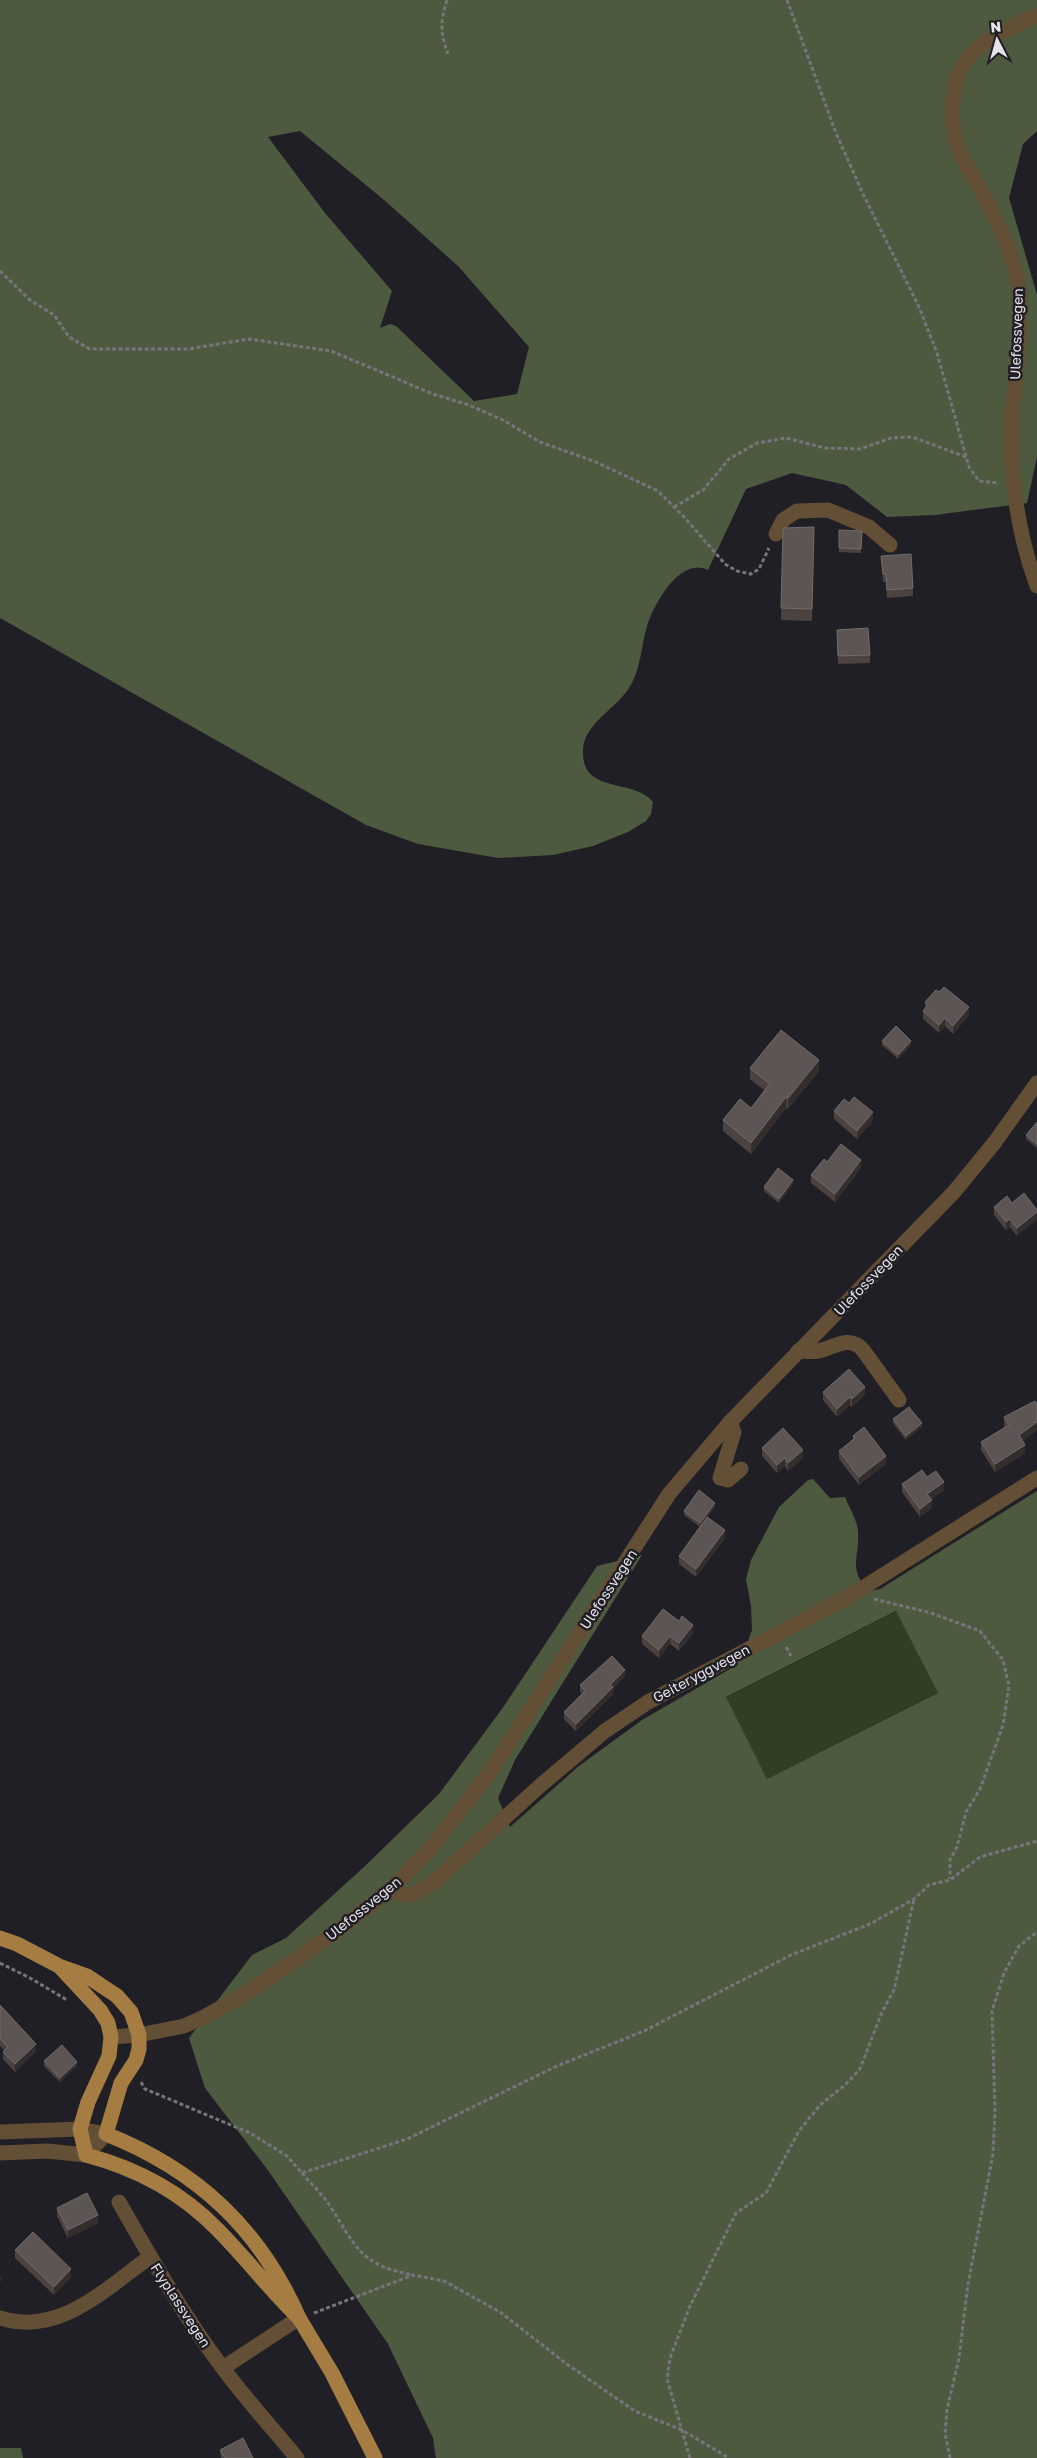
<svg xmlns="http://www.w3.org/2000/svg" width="1037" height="2458" viewBox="0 0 1037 2458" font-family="'Golos Text',sans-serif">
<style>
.green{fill:#323d25}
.forest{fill:#4e5a3f;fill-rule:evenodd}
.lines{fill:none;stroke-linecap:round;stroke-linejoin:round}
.path{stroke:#77757c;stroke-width:3;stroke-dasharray:4 2.5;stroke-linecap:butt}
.minor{stroke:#634f35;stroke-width:15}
.major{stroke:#a57d43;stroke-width:15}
.wall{fill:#4c4341}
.shaded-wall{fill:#342d2e}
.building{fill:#5c5553;stroke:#726b6b}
.labels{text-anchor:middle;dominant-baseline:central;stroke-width:5;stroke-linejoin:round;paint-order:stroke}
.street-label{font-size:14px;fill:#e7e5ea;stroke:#211f26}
</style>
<rect width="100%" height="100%" fill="#211f26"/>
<path class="green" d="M897,1611L938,1693L767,1779L725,1698Z"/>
<g class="forest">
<path d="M0,0H1037V131L1023,144L1009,198L1037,295V457L1027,503L935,515L887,517L846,485L792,473L746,489L708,570C680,556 654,604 647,626C641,646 641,670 629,688C613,713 576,726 584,762C591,792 636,780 653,802L651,814L646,821L628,832L593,846L553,855L498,858L418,844L366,825L0,618ZM300,131L383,199L458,266L529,347L517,394L474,401L396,326L390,324L380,328L392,291L325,213L268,137Z"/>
<path d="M813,1479L830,1498L845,1497C849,1507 857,1520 858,1531C860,1557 847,1569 869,1591L880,1589L1037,1491V2458H436L433,2438L388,2344L267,2169L205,2088L189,2038L252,1955L286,1938L364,1867L439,1794L502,1709L597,1566L642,1555L515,1760L498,1798L510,1827L579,1766L642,1720L730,1669L744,1653L752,1630L751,1606L746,1579L751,1560L779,1507L808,1480ZM896,1611L938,1693L767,1779L726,1697Z"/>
<path d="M0,2448H21L23,2458H0Z"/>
</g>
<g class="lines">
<g class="path">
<path d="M447,0C440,23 440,32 448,54"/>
<path d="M787,0L836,133L863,194L918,305L937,353L969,467L979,481L999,483"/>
<path d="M0,271L30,300L54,315L69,337L90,349H188L249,339L331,351L433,394L469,405L503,420L540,442L596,462L658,491L684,517L725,564L737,571L751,574L759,569L769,548"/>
<path d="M674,507L703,490L729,459L757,443L786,438L825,448L860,449L891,438L912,437L966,457"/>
<path d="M874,1599L931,1613L980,1631L1003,1660L1009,1686L1003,1725L980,1789L966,1812L957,1847L950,1860V1879"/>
<path d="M786,1647L791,1656"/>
<path d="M0,1963L30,1978L67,2000"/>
<path d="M141,2082L145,2089L250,2133L287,2156L302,2173L407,2139L557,2066L644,2031L791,1955L870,1924L914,1899L929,1885L950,1880L980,1857L1037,1841"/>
<path d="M302,2173C311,2184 322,2194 330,2206C357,2248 360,2265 413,2275"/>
<path d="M314,2313L413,2275L444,2281L500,2312L568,2365L635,2411L682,2430L729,2458"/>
<path d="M690,2458L667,2379L670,2358L690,2306L736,2213L766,2193L799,2131L820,2105L845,2085L860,2069L882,2012L894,1990L914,1899"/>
<path d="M950,2458L945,2433L947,2410L959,2358L968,2284L993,2154L995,2110L992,2011L1004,1973L1019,1946L1037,1932"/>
</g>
<g class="minor">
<path d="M1037,16C1004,29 961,48 955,87C953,99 951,113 953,125C955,148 968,168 979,187C995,216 1010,245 1017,278C1026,322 1015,370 1012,414C1009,471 1017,532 1037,586"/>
<path d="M776,534L783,520L797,511L828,510L869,527L890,545"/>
<path d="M798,1351C805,1351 812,1352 818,1351C834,1348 849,1334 863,1350L899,1400"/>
<path d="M730,1422L734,1432L720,1478L728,1480L741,1469"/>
<path d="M391,1889C407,1901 419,1892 434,1882L542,1784L605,1731L648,1702L853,1594L1037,1478"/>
<path d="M111,2037L139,2035L184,2026L204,2017L250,1991L338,1930L391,1889L432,1847L490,1772L669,1494L730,1422L954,1192L995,1142L1037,1083"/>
<path d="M0,2132L80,2129L106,2134"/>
<path d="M0,2153L47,2151L86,2155L106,2134"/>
<path d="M119,2202C151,2258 183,2315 222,2367C245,2398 272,2428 297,2458"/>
<path d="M0,2318C59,2337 106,2288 150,2257"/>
<path d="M223,2368L299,2318"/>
</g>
<g class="major">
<path d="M0,1938L17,1944L59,1966L87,1976L117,1996L131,2012L139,2035V2049L136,2060L121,2083L106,2134C197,2170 260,2229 299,2318C270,2290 245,2257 217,2229C181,2192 135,2168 86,2155L80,2129L88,2102L109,2056L111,2037L108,2023L100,2010L59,1966"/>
<path d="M299,2318L332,2373L375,2458"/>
</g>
</g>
<g class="wall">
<path d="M814,527L812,621L781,620L783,528Z"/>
<path d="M839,530L862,531L861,553L839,552Z"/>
<path d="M881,556L913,588V596L887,598L886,582H883Z"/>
<path d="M837,630L870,655V663L838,664Z"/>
<path d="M939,992L969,1015L953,1034L945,1026L939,1033L923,1019V1011L925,1008V1002Z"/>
<path d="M882,1041L911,1045L898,1059L882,1045Z"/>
<path d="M750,1068L819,1071L788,1109L786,1108L751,1154L723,1131V1120L751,1108L764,1090L750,1079Z"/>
<path d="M834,1111L873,1120L857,1139L834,1119Z"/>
<path d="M1037,1122V1148L1026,1139V1135Z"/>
<path d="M827,1162L861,1168L835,1202L811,1183V1175Z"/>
<path d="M793,1184L779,1203L764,1191V1187Z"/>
<path d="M1024,1193L1017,1236L1010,1227L1006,1230L994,1215V1207L1012,1203Z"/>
<path d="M823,1392L865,1395L852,1407L850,1405L837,1417L823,1400Z"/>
<path d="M1037,1404V1430L1022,1441L1025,1453L995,1472L981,1450V1442L1005,1427L1004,1425V1417Z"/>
<path d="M893,1419L922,1427L906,1440L893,1423Z"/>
<path d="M853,1436L886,1464L859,1485L839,1459V1451L853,1440Z"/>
<path d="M762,1448L803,1458L788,1471L785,1466L777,1473L762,1456Z"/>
<path d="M927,1477L944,1490L931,1499L932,1508L920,1517L902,1492V1484Z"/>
<path d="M715,1507L700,1527L684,1515V1511Z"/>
<path d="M725,1538L696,1577L679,1564V1556Z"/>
<path d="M693,1633L679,1651L670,1644L659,1658L642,1644V1636Z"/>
<path d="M625,1676L613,1689V1694L576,1731L564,1719V1712L582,1694L580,1692V1685Z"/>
<path d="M0,2005L36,2051L15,2072L3,2059V2052L4,2050L0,2046Z"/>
<path d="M44,2061L77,2066L60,2082L44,2066Z"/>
<path d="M57,2208L98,2223L68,2238L57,2216Z"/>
<path d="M15,2250L71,2277L54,2295L15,2258Z"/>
<path d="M220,2450L253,2458H221Z"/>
</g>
<g class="shaded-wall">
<path d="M969,1007V1015L953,1034V1026Z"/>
<path d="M945,1018V1026L939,1033V1025Z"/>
<path d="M911,1041V1045L898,1059V1055Z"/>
<path d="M819,1060V1071L788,1109V1098Z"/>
<path d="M786,1097V1108L751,1154V1143Z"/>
<path d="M873,1112V1120L857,1139V1131Z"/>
<path d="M861,1160V1168L835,1202V1194Z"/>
<path d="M793,1180V1184L779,1203V1199Z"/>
<path d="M1037,1212V1220L1017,1236V1228Z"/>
<path d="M1010,1219V1227L1006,1230V1222Z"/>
<path d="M865,1387V1395L852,1407V1399Z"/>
<path d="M850,1397V1405L837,1417V1409Z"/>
<path d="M1037,1422V1430L1019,1443V1435Z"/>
<path d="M922,1423V1427L906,1440V1436Z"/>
<path d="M1025,1445V1453L995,1472V1464Z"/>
<path d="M803,1450V1458L788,1471V1463Z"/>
<path d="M886,1456V1464L859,1485V1477Z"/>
<path d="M785,1458V1466L777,1473V1465Z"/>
<path d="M944,1482V1490L927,1502V1494Z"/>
<path d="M932,1500V1508L920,1517V1509Z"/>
<path d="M715,1503V1507L700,1527V1523Z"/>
<path d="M725,1530V1538L696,1577V1569Z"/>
<path d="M693,1625V1633L679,1651V1643Z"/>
<path d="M670,1636V1644L659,1658V1650Z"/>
<path d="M625,1670V1676L613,1689V1694L576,1731V1724L610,1685Z"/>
<path d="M36,2044V2051L15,2072V2064Z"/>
<path d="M77,2062V2066L60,2082V2078Z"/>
<path d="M98,2215V2223L68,2238V2230Z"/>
<path d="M71,2269V2277L54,2295V2287Z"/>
<path d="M2,2276V2280L0,2282V2278Z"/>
</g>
<g class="building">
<path d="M814,527L812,609L781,608L783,528Z"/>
<path d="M839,530L862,531L861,549L839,548Z"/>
<path d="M911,554L913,588L887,590L886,574H883L881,556Z"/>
<path d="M868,628L870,655L838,656L837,630Z"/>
<path d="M944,987L969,1007L953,1026L945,1018L939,1025L923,1011L928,1005L925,1002L936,990L939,992Z"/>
<path d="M896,1026L911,1041L898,1055L882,1041Z"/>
<path d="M781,1030L819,1060L788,1098L786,1097L751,1143L723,1120L740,1099L751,1108L770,1084L750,1068Z"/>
<path d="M854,1097L873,1112L857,1131L834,1111L844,1099L849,1103Z"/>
<path d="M1037,1122V1144L1026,1135Z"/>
<path d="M841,1144L861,1160L835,1194L811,1175L824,1159L827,1162Z"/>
<path d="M778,1168L793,1180L779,1199L764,1187Z"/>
<path d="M1024,1193L1037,1210V1212L1017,1228L1010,1219L1006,1222L994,1207L1007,1196L1012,1203Z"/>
<path d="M849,1369L865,1387L852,1399L850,1397L837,1409L823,1392Z"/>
<path d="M1035,1401L1037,1404V1422L1019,1435L1025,1445L995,1464L981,1442L1009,1425L1004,1417Z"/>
<path d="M909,1407L922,1423L906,1436L893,1419Z"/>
<path d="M864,1427L886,1456L859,1477L839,1451L855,1438L853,1436Z"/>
<path d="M783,1428L803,1450L788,1463L785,1458L777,1465L762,1448Z"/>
<path d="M922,1470L927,1477L936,1471L944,1482L927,1494L932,1500L920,1509L902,1484Z"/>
<path d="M699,1490L715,1503L700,1523L684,1511Z"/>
<path d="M707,1517L725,1530L696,1569L679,1556Z"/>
<path d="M663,1609L679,1621L682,1616L693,1625L679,1643L670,1636L659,1650L642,1636Z"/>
<path d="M612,1656L625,1670L610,1685L613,1687L576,1724L564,1712L585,1691L580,1685Z"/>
<path d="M0,2005L36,2044L15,2064L3,2052L8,2047L0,2039Z"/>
<path d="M62,2045L77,2062L60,2078L44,2061Z"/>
<path d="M87,2193L98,2215L68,2230L57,2208Z"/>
<path d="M33,2232L71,2269L54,2287L15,2250Z"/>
<path d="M243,2438L253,2458H225L220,2450Z"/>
</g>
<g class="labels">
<g class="street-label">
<text transform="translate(1016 334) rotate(-88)">Ulefossvegen</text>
<text transform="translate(868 1280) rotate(-46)">Ulefossvegen</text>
<text transform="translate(608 1589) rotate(-57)">Ulefossvegen</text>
<text transform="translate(701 1673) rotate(-28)">Geiteryggvegen</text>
<text transform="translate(363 1908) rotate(-39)">Ulefossvegen</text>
<text transform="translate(181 2305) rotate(57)">Flyplassvegen</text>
</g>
</g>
<g transform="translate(997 40) rotate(354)" stroke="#211f26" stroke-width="4" paint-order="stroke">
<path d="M0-4L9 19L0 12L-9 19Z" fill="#e7e5ea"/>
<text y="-8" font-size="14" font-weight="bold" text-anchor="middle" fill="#e7e5ea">N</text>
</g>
</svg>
